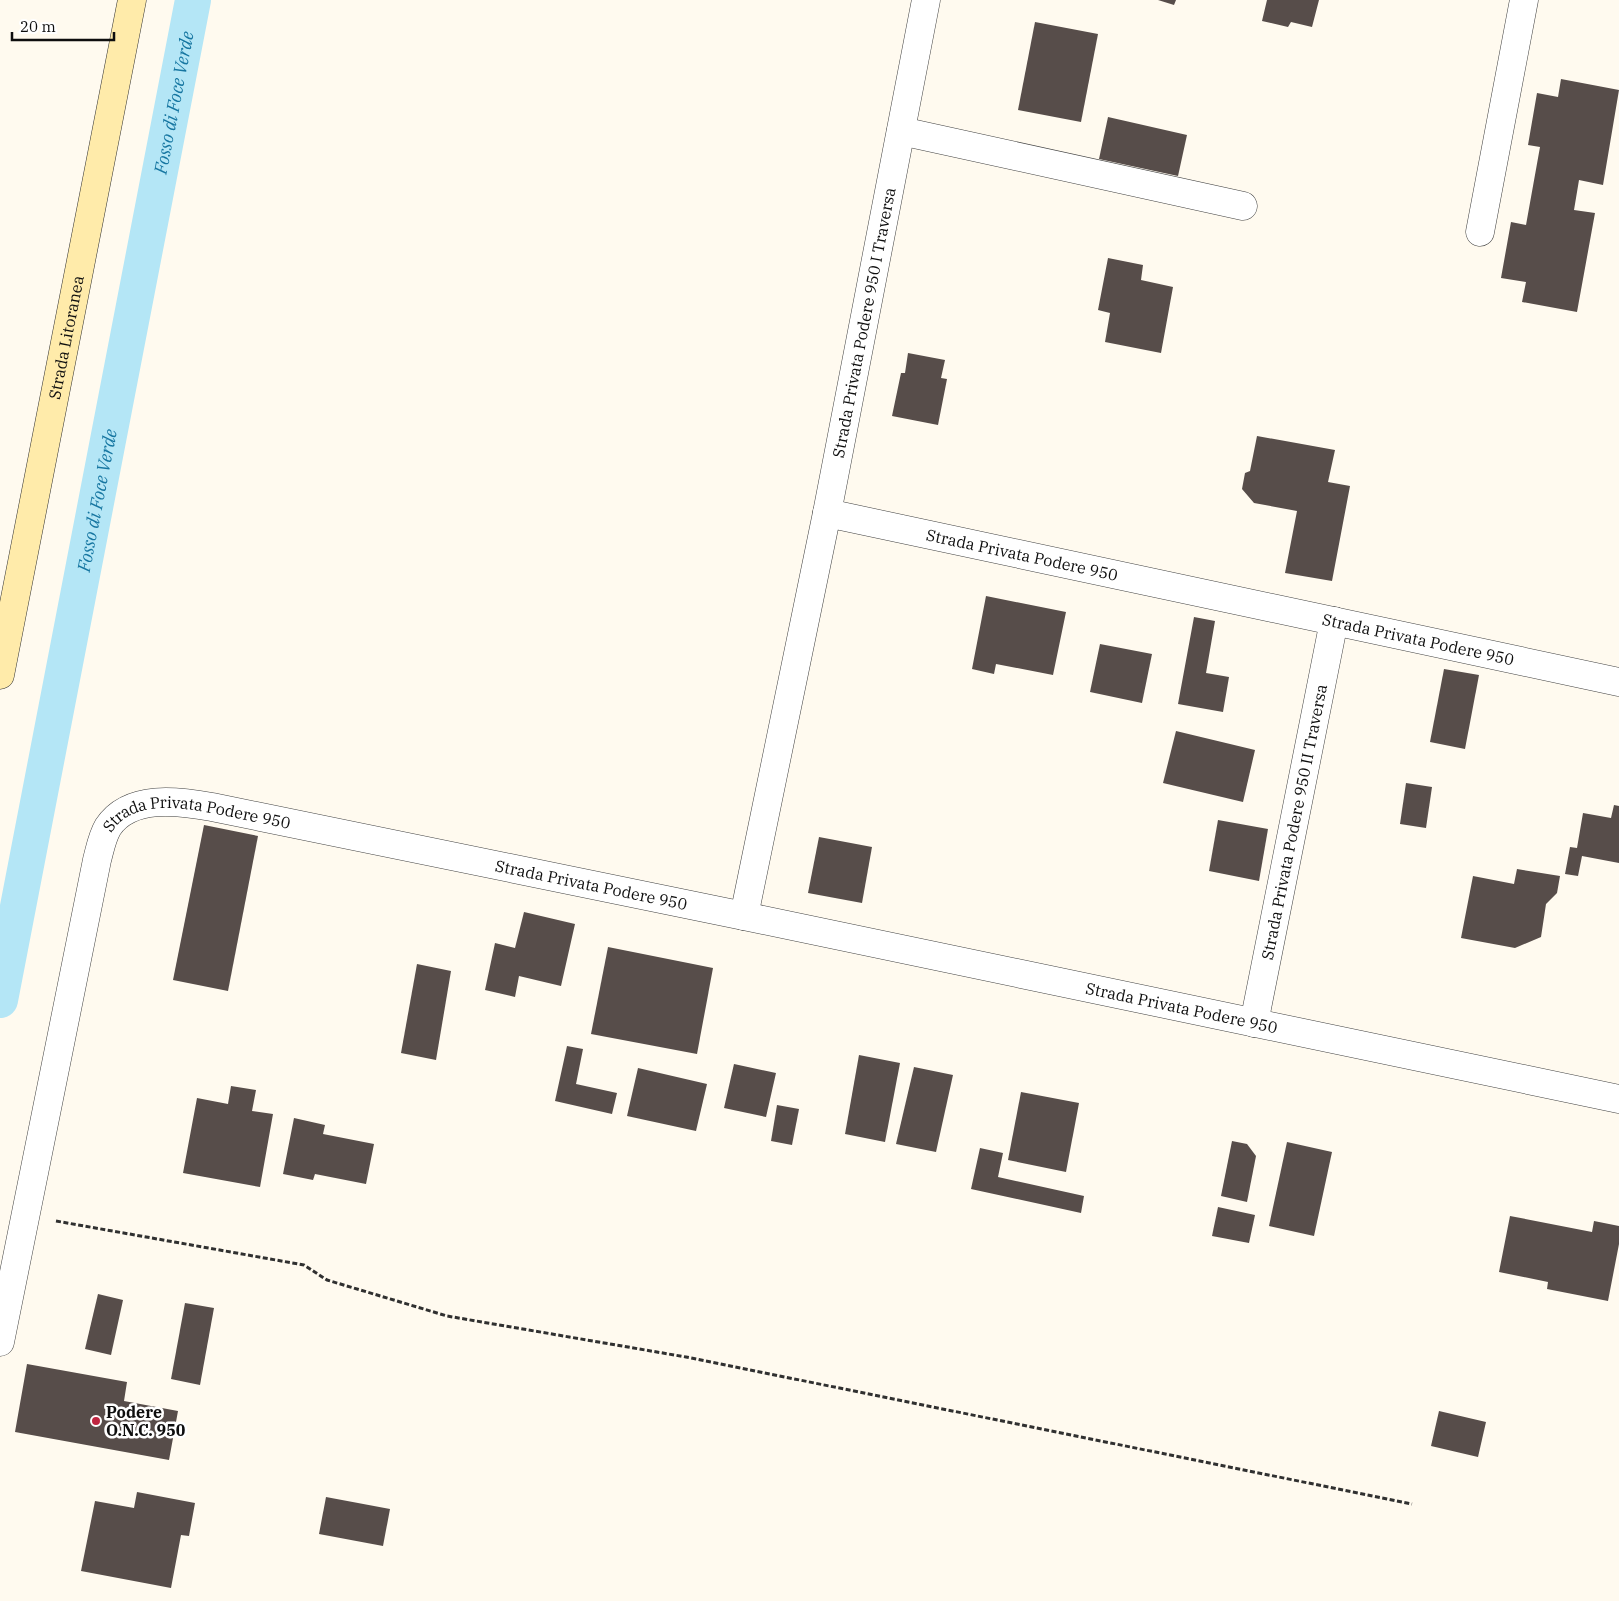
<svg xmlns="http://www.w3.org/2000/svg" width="1619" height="1601" viewBox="0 0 1619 1601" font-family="'IBM Plex Serif',serif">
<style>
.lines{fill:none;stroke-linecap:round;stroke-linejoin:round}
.canal{stroke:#b4e6f6;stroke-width:36}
.building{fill:#574d4a}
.minor-casing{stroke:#414141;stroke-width:29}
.secondary-casing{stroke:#303030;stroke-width:29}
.path{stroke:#303030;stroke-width:3;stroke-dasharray:5 2.5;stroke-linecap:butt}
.minor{stroke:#fff;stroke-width:28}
.secondary{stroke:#ffebaa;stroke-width:28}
.poi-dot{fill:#bf2540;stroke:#fff;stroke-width:2}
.labels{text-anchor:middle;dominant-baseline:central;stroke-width:5;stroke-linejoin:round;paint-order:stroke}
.street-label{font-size:16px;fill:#0e0e0e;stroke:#fff}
.poi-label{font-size:16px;font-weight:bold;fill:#0e0e0e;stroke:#fff;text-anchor:start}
.water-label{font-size:18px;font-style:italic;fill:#1676a1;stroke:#fff}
</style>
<rect width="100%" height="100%" fill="#fffaef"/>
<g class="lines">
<path class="canal" id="s1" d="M0,1000L193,0"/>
</g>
<g class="building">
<path d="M1158,0H1176L1174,5Z"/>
<path d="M1267,0H1319L1312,27L1291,22L1288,27L1262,21Z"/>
<path d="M1035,22L1098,34L1081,122L1018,110Z"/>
<path d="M1561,79L1619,90L1603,185L1579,180L1574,210L1595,213L1577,312L1522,302L1526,282L1501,278L1511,222L1526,225L1540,147L1528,145L1537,93L1558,97Z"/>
<path d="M1108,117L1187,135L1178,176L1099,159Z"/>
<path d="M1108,258L1143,265L1141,280L1173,287L1161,353L1105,342L1110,313L1098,310Z"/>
<path d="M908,353L945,360L941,378L947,379L938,425L892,416L901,373H905Z"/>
<path d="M1257,436L1335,450L1328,482L1350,486L1332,581L1285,573L1297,511L1254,503L1242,489L1245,473L1250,471Z"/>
<path d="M986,596L1066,612L1053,675L996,664L994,674L972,669Z"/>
<path d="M1194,617L1215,621L1206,673L1229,677L1223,712L1178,704Z"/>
<path d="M1100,644L1152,654L1142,703L1090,692Z"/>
<path d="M1444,669L1479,675L1465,749L1430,742Z"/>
<path d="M1176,731L1255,750L1243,802L1163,783Z"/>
<path d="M1406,783L1432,787L1426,828L1400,824Z"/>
<path d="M1614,805L1619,806V863L1582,856L1578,876L1565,874L1570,847L1577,848L1583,813L1611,818Z"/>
<path d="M1218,820L1268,829L1259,881L1209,871Z"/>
<path d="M204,825L258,836L228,991L173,980Z"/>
<path d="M819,837L872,847L862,903L808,893Z"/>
<path d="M1517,869L1560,876L1557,893L1546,904L1541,937L1515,948L1461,938L1473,876L1514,884Z"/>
<path d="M524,912L575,924L561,986L519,976L515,997L485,990L495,943L515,948Z"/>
<path d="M608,947L713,968L697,1054L591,1034Z"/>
<path d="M417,964L451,971L436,1060L401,1053Z"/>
<path d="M567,1046L583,1049L576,1084L617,1093L612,1114L555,1101Z"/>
<path d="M859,1055L900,1063L885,1142L845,1134Z"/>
<path d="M734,1064L776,1073L766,1117L724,1108Z"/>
<path d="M914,1067L953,1075L936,1152L896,1144Z"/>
<path d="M638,1068L707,1084L696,1131L627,1116Z"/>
<path d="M231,1086L256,1090L252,1111L273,1114L260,1187L183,1173L197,1098L228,1104Z"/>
<path d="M1021,1092L1079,1103L1066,1172L1008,1160Z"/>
<path d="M777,1105L799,1109L792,1145L771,1141Z"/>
<path d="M294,1118L325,1125L323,1134L374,1144L366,1184L315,1174L313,1180L283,1174Z"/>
<path d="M1232,1141L1247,1144L1256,1156L1247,1202L1221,1196Z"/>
<path d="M1287,1142L1332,1152L1314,1236L1269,1226Z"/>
<path d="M980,1148L1003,1153L998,1177L1084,1196L1081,1213L971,1189Z"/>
<path d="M1218,1207L1255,1215L1249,1243L1212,1236Z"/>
<path d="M1510,1216L1592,1232L1594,1221L1619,1226V1244L1608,1301L1547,1289L1548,1282L1499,1272Z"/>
<path d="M98,1294L123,1300L111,1355L85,1349Z"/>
<path d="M185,1303L214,1308L200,1385L171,1379Z"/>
<path d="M27,1364L127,1382L124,1401L178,1411L169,1460L15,1432Z"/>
<path d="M1439,1411L1486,1422L1478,1457L1431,1446Z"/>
<path d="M137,1492L195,1503L189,1536L181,1535L171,1588L81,1571L95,1501L134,1508Z"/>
<path d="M326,1497L390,1509L383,1546L319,1534Z"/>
</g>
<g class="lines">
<defs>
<g id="minor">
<path d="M901,131L1243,206"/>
<path d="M1480,232L1524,0"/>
<path id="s2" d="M827,513L926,0"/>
<path id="s3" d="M744,916L827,513L1619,682"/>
<path id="s4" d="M1254,1023L1334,621"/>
<path id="s5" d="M0,1342L97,860C100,849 102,837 108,827C130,794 179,801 212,807L744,916L1619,1099"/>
</g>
<g id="secondary">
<path id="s6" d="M0,675L132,0"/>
</g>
</defs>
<use href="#minor" class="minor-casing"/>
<use href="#secondary" class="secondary-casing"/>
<path class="path" d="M56,1221L304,1265L327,1280L447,1316L686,1357L1412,1504"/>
<use href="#minor" class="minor"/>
<use href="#secondary" class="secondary"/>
</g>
<circle class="poi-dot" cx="96" cy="1421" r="5"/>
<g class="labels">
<g class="street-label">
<text stroke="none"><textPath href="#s2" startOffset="194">Strada Privata Podere 950 I Traversa</textPath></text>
<text stroke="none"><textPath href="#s6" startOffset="344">Strada Litoranea</textPath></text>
<text stroke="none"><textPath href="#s3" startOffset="611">Strada Privata Podere 950</textPath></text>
<text stroke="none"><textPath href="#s3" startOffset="1016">Strada Privata Podere 950</textPath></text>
<text stroke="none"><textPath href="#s4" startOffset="205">Strada Privata Podere 950 II Traversa</textPath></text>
<text stroke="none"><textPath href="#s5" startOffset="621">Strada Privata Podere 950</textPath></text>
<text stroke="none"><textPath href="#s5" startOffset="1026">Strada Privata Podere 950</textPath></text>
<text stroke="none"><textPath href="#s5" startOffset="1629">Strada Privata Podere 950</textPath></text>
</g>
<g class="poi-label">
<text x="106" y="1412">Podere<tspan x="106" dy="18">O.N.C. 950</tspan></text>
</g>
<g class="water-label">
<text stroke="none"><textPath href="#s1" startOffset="914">Fosso di Foce Verde</textPath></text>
<text stroke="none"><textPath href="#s1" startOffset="509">Fosso di Foce Verde</textPath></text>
</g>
</g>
<path d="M12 32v8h102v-8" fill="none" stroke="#0e0e0e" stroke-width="2.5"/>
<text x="20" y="32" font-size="15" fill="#0e0e0e" stroke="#ffffff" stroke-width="4" paint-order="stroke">20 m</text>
</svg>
